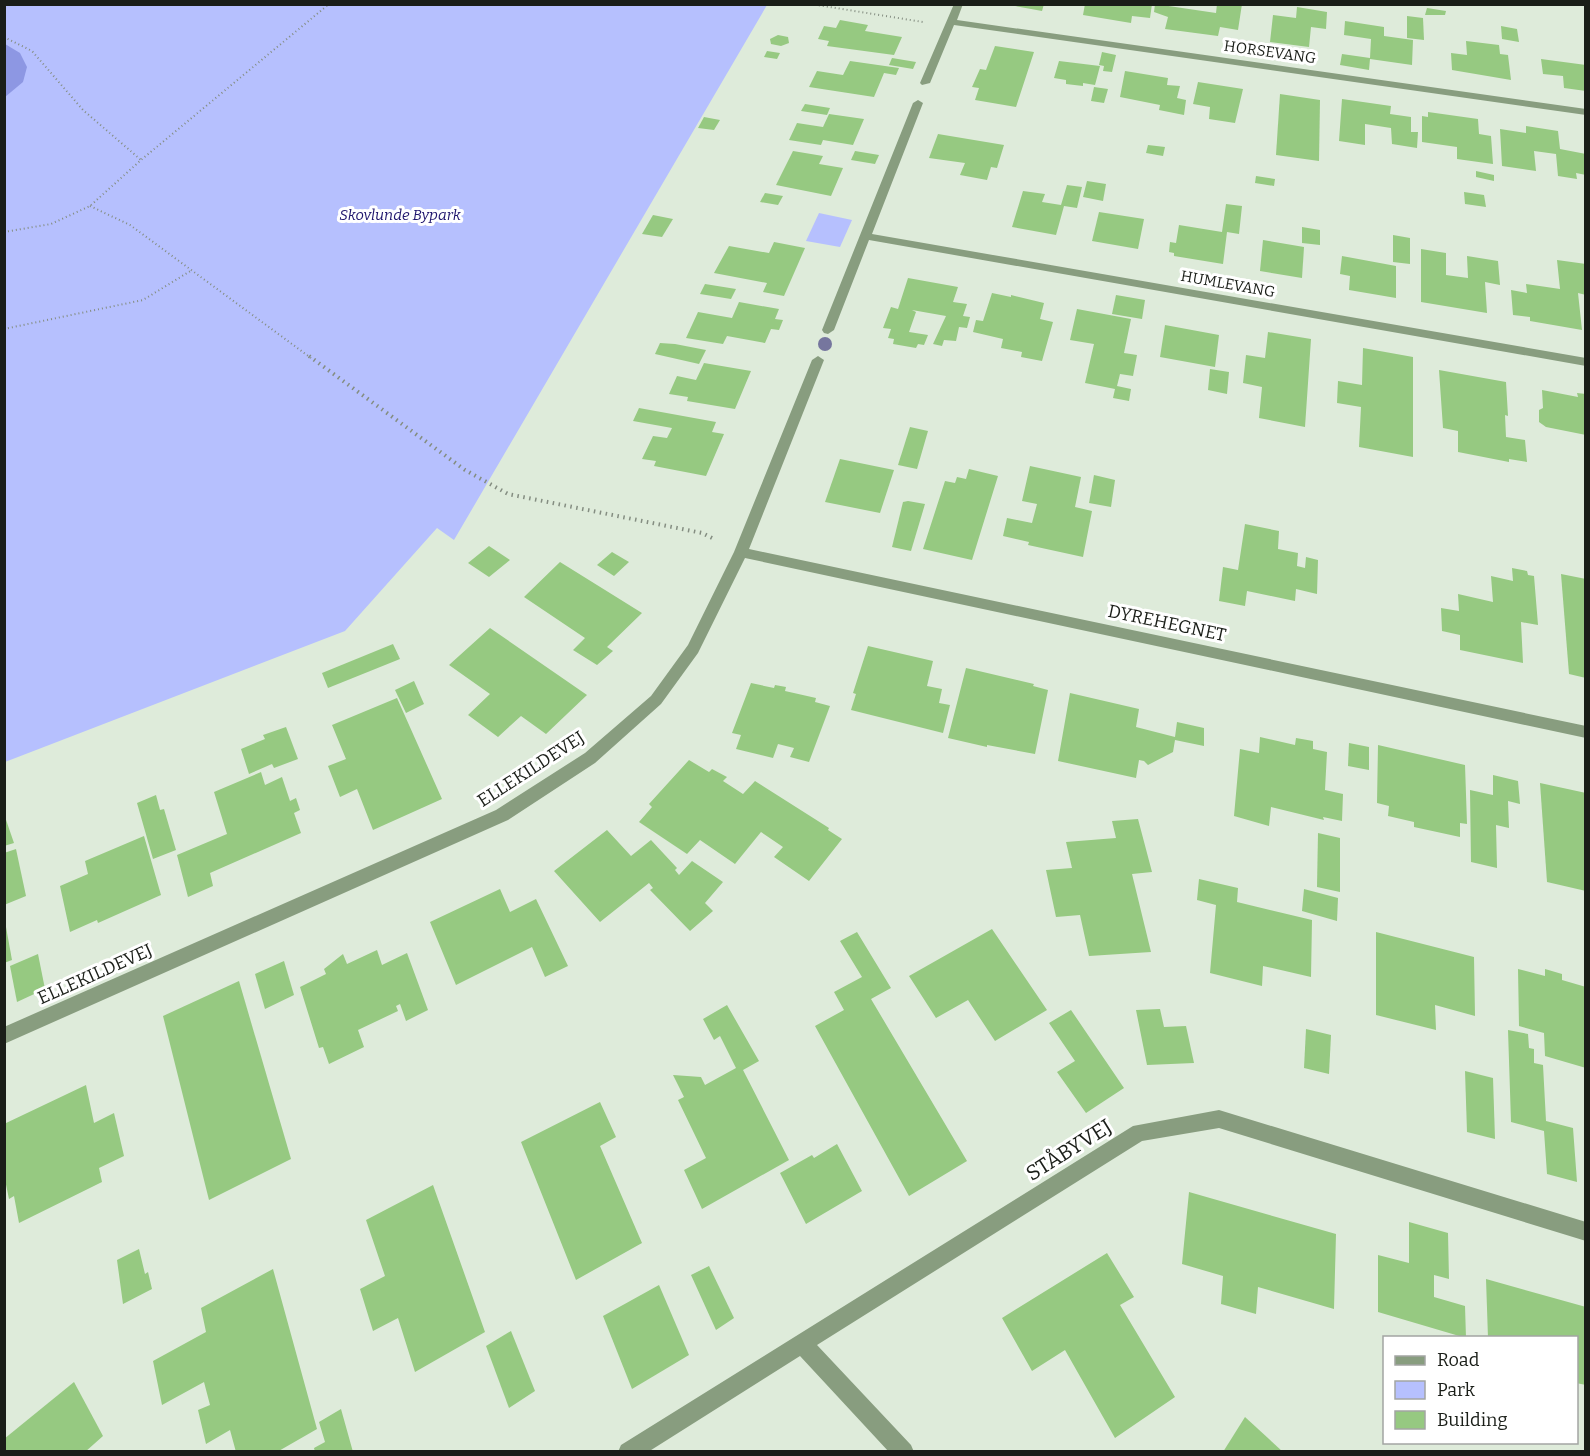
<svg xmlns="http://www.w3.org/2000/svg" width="1590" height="1456" viewBox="0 0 1590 1456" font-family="Bitter,serif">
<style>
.green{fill:#b6c0fe}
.water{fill:#8d97e3}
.building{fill:#96c981}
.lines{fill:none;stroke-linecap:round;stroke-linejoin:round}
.path-far1{stroke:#848d81;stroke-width:2;stroke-dasharray:1 3;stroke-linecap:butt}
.path{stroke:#848d81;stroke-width:4;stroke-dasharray:1.5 4.5;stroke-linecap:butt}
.minor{fill:#889d7f;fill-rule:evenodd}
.tree{fill:#76769e}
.labels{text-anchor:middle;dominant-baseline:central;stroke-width:6;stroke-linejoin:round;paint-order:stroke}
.far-street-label{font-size:15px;fill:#1a1e18;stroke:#fff}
.far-park-label{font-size:15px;font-style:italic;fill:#20166d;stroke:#fff}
.street-label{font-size:18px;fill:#1a1e18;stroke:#fff}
.near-street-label{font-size:21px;fill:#1a1e18;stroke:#fff}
</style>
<rect width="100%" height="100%" fill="#deebda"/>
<g class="green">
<path d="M5,5H767L454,540L437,528L345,631L5,762Z"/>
<path d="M819,213L852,220L840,247L806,241Z"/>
</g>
<path class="water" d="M5,44L20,53L27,67L23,82L5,97Z"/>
<g class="building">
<path d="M1004,4H1044L1042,11Z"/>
<path d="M1085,4H1152L1150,18L1132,16L1131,23L1083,15Z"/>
<path d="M1155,4L1216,13L1217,4H1242L1238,30L1220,27L1218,36L1165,29L1168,17L1154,12Z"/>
<path d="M1297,7L1327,12L1326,29L1311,27L1309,47L1270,42L1273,15L1296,18Z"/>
<path d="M1427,8L1446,11L1445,15H1425Z"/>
<path d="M1407,16L1423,18L1424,40L1407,38Z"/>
<path d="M840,20L868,25L865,31L902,37L894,55L827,46L829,41L818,39L824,26L836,28Z"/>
<path d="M1345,21L1384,27V36L1413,40L1412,65L1370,59L1369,70L1340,65L1342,54L1370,58L1371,39L1344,35Z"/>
<path d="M1501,26L1517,29L1519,42L1502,39Z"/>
<path d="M778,35L788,37L789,43L781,46L771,44L770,39Z"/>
<path d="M1466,41L1499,45L1500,54L1508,55L1511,80L1452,70L1451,53L1467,55Z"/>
<path d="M995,46L1034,52L1016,107L975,100L979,88L972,87L980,69L986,70Z"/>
<path d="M767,51L780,53L777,59L764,57Z"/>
<path d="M1102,52L1116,55L1112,72L1103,71L1104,66L1099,65Z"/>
<path d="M892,58L916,62L913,69L889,65Z"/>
<path d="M1541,59L1586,65V91L1564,88L1563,76L1543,74Z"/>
<path d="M850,61L899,68L896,75L884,73L874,97L809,87L817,71L843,75Z"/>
<path d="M1059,61L1100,66L1095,85L1083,83V86L1066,84V80L1054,78Z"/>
<path d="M1125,71L1168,78L1167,85L1180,86L1177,98L1186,100L1184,115L1159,110L1160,105L1120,97Z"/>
<path d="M1198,82L1243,89L1235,123L1209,119L1210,107L1193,104Z"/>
<path d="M1094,87L1108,89L1104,103L1091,101Z"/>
<path d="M1280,94L1320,100L1319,161L1276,155Z"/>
<path d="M1342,99L1391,106L1390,114L1411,117V132H1418L1417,148L1392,144L1391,128L1365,124V145L1339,141Z"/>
<path d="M805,104L830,108L827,115L801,111Z"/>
<path d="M1428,112L1478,119L1479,134L1491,136L1493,164L1457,159V147L1422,142V116L1428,117Z"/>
<path d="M829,114L864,119L853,145L823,140L821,145L789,140L797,123L823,127Z"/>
<path d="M704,117L720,120L714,130L698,128Z"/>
<path d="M1526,126L1558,131L1560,149L1586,154V175L1576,173L1577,179L1558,176L1556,154L1534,151L1536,171L1502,166L1500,129L1526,133Z"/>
<path d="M938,134L1004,145L997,168L991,167L987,180L960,175L965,163L929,158Z"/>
<path d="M1148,145L1165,147L1163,156L1146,153Z"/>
<path d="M793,151L823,156L819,164L843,168L831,196L776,185Z"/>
<path d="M855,151L879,155L875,164L851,160Z"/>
<path d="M1476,171L1494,175V181L1476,177Z"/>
<path d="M1256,176L1275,179L1274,186L1255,183Z"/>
<path d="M1087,181L1106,184L1103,201L1083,197Z"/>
<path d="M1067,185L1082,187L1077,208L1064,206L1056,235L1012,227L1023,191L1045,194L1042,202L1061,205Z"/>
<path d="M1464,192L1484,195L1486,207L1465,204Z"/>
<path d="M765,193L783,196L778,205L760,202Z"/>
<path d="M1226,204L1242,206L1239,234L1227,232L1223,264L1174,256V253L1169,252L1170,242L1176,243L1179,225L1222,232Z"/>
<path d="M1099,212L1144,219L1138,249L1092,241Z"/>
<path d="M653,215L673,219L662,237L642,234Z"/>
<path d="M1302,227L1320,230V245L1302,243Z"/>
<path d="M1393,235L1410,238V264L1393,262Z"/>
<path d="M1263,240L1304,247L1302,278L1260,271Z"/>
<path d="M774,242L805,248L784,296L763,292L767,283L714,273L729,246L769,253Z"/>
<path d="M1421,249L1446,253V275L1468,278L1467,256L1498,261L1500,285L1485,282L1487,313L1421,302Z"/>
<path d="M1342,256L1396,266V298L1349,290L1350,276L1340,274Z"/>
<path d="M1557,260L1586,264V295L1578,293L1582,330L1530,321V317L1513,315L1511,290L1527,293L1526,284L1560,289Z"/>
<path d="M908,278L958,287L953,302L967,304L963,316L970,317L967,328L959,327L956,341L944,340L942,346L933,344L946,316L912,310L916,312L909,332L928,335L924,345L918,344L916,348L893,344L894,339L888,338L891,329L883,328L891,307L898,309Z"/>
<path d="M705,284L736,289L731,299L700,294Z"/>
<path d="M992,293L1011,297V295L1044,303L1040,319L1053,322L1042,361L1021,357L1022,352L1001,348L1003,339L973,332L976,320L983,321Z"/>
<path d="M1116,295L1145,300L1142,319L1112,314Z"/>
<path d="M739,302L779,309L775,319L783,320L779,330L771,329L765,343L727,336L723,344L686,338L698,312L732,318Z"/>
<path d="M1077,309L1131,319L1124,353L1137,355L1133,376L1120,374L1117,386L1131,389L1129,401L1113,398L1115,389L1085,383L1094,344L1070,340Z"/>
<path d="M1165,325L1219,335L1215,367L1160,357Z"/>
<path d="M1268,332L1311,339L1305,427L1259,418L1262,387L1243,383L1246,355L1265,358Z"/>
<path d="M660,343L675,344L706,350L699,364L655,354Z"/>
<path d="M1363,348L1413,357V457L1359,447L1361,407L1337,403L1338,381L1362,385Z"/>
<path d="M704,363L751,371L735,409L687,401L688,397L669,394L677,376L696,380Z"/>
<path d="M1210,369L1229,372L1227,394L1208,390Z"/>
<path d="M1439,370L1506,382L1508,416L1505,415L1506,437L1525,440L1527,462L1509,459V462L1458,452V431L1443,428Z"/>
<path d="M1542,390L1578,397L1577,393L1586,394V435L1546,427L1539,422V410L1543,408Z"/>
<path d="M639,408L716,422L712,432L724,434L706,476L654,466L656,461L642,459L653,436L667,438L672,428L633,421Z"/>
<path d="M910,427L928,431L917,469L898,465Z"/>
<path d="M840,459L894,470L880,513L825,502Z"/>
<path d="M1030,466L1081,477L1075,507L1092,511L1083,557L1028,545L1029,542L1003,536L1007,518L1032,523L1037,504L1022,501Z"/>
<path d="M969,469L998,476L972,560L923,549L945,481L955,483L957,477L966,479Z"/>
<path d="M1094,475L1115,480L1111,507L1089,503Z"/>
<path d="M908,501L925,504L911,551L892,547L903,502Z"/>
<path d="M1245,524L1279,531L1278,549L1298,553L1297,566L1305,568L1306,557L1318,560L1317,594L1296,589L1295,601L1247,591L1245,606L1219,601L1223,567L1238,570Z"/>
<path d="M489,546L510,560L489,577L468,563Z"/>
<path d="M612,552L629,562L614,576L597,565Z"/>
<path d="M560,562L642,613L607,647L613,651L597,665L573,650L585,638L524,597Z"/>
<path d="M1512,568L1527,571L1528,575L1534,576L1538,625L1521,622L1523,663L1460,650V635L1442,631L1441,608L1459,611L1458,594L1493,602L1491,576L1513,581Z"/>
<path d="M1561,574L1586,579V678L1569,674Z"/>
<path d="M490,628L587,695L546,734L521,716L498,737L468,715L490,694L449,665Z"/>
<path d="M393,644L400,659L328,688L322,673Z"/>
<path d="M868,646L933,661L927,686L942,689L939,703L950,705L943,733L851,710L856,694L853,693Z"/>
<path d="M966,668L1034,684L1033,686L1048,690L1035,754L987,745V747L948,738Z"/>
<path d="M414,681L424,704L406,713L395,690Z"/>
<path d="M751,683L774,688L775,685L786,687L785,691L816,698L815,702L830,706L809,762L790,757L794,748L778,744L773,758L736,749L741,735L732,733Z"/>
<path d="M1070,693L1139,709L1136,727L1175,737L1177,722L1204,728V746L1175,740L1173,752L1148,765L1144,761L1139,760L1136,778L1058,761Z"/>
<path d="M397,698L442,799L373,830L357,789L340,797L328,766L346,759L332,725Z"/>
<path d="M286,727L298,759L274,768L272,764L249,774L241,749L265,739L263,735Z"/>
<path d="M1260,737L1295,745L1296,738L1313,741V749L1327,752L1325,790L1343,794L1342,821L1323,817L1324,820L1271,807L1269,826L1234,816L1240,749L1259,753Z"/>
<path d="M1349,743L1369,747V770L1348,766Z"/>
<path d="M1378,745L1465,765L1467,824L1460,823V837L1414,827V822L1388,816L1389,806L1377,803Z"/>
<path d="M689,760L709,772L712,769L727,777L723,781L743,794L755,781L829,828L828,830L842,839L809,881L774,857L783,847L761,832L735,864L700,840L687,854L639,822L652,807L649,804Z"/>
<path d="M261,772L265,785L282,777L290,801L296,798L300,810L294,813L301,833L210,873L213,886L188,897L177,855L227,834L214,792Z"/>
<path d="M1493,775L1518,781L1520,804L1508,801L1509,828L1496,825L1497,868L1471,862L1470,790L1493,795Z"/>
<path d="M1540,783L1586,793V891L1547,882Z"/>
<path d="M156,795L160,810L164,809L176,850L153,859L137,803Z"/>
<path d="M4,814L14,843L4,846Z"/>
<path d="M1138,819L1152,872L1132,874L1151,952L1089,956L1080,915L1056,917L1046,870L1072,868L1066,842L1116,838L1112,821Z"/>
<path d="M607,830L631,856L651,840L677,868L675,870L679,875L692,861L723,882L705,903L713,911L690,931L650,890L653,888L649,883L600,922L554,871Z"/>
<path d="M1318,833L1340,838V892L1317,887Z"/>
<path d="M144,836L161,895L98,923L97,920L70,932L60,886L88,874L85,861Z"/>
<path d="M16,849L26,896L4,905V853Z"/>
<path d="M1199,879L1238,888L1237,902L1312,920L1311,977L1263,966L1262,986L1210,973L1216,905L1197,900Z"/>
<path d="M500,889L510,912L536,899L568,966L545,977L532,947L456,985L430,922Z"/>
<path d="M1304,889L1338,898L1337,921L1302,911Z"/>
<path d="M6,927L12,960L4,963V928Z"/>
<path d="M992,929L1047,1010L995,1041L968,1000L936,1018L909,976Z"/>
<path d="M857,932L891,988L871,999L967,1161L909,1196L815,1026L844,1010L834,992L862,977L840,941Z"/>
<path d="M1376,932L1474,957L1475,1016L1435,1005L1436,1030L1376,1015Z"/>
<path d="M377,950L382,965L407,953L428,1010L406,1021L400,1004L396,1006L398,1011L358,1030L364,1047L329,1064L323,1047L319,1048L300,987L326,974L324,969L343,954L347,964Z"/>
<path d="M38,954L45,989L17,1002L10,966Z"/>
<path d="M284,961L294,995L265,1009L255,974Z"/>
<path d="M1518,969L1545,976V969L1562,974V980L1586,987V1068L1545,1056L1544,1033L1519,1026Z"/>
<path d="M239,981L291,1159L209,1200L163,1016Z"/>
<path d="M727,1005L759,1061L743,1070L789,1160L702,1209L684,1170L706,1158L678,1100L684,1097L673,1075L701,1077L705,1085L736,1068L720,1036L714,1040L703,1019Z"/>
<path d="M1160,1009L1164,1027L1186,1026L1194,1063L1147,1065L1136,1010Z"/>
<path d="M1071,1010L1124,1088L1086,1113L1057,1072L1075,1061L1049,1023Z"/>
<path d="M1306,1029L1331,1035L1329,1074L1304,1068Z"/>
<path d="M1508,1030L1528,1034L1529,1048L1534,1049V1063L1543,1065L1546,1121L1573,1128L1577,1182L1547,1174L1544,1131L1511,1122Z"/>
<path d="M1465,1071L1493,1078L1495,1139L1467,1132Z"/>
<path d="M86,1085L94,1123L114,1113L124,1156L99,1168L102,1182L19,1223L14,1196L9,1199L4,1175V1124Z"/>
<path d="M600,1102L616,1137L600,1146L642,1243L576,1280L521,1142Z"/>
<path d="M837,1144L862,1191L806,1224L780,1173L812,1155L814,1158Z"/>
<path d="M433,1185L485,1332L415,1372L398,1318L373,1331L360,1289L385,1276L366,1220Z"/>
<path d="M1189,1192L1336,1234L1334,1309L1258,1287L1256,1314L1221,1304L1223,1276L1182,1264Z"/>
<path d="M1409,1222L1448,1233L1449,1279L1434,1275V1297L1465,1306L1466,1338L1378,1312V1255L1409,1263Z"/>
<path d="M139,1249L145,1274L148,1272L152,1289L123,1304L117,1260Z"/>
<path d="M1107,1253L1134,1297L1120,1305L1175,1397L1115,1438L1065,1350L1032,1371L1002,1318Z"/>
<path d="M709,1266L734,1318L716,1330L691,1275Z"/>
<path d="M273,1269L317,1429L277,1452H236L230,1430L206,1444L198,1410L210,1405L204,1382L162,1405L153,1361L206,1332L201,1308Z"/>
<path d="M1486,1279L1586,1307V1385L1576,1383V1338H1488Z"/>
<path d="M659,1285L689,1355L632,1389L603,1316Z"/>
<path d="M511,1331L535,1391L509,1408L486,1346Z"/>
<path d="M74,1382L103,1436L85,1452H4V1439Z"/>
<path d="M341,1409L353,1452H315L314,1448L325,1442L319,1422Z"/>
<path d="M1245,1417L1283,1452H1223Z"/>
</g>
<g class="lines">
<g class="path-far1">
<path d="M811,4L923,22"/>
<path d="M4,37L32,51L83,110L141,160"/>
<path d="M90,206L130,225L311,358"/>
<path d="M4,232L51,224L90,206L141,160L329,4"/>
<path d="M4,329L143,300L192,270"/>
</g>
<path class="path" d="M309,356L465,470L508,494L702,533L716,540"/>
<g class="minor">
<path d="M954,4H963L957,20L1586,109V115L954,25L930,83L922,85L920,83Z"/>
<path d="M918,100L923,103L872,234L1586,358V366L869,240L834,330L828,334L824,333L822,330L913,103Z"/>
<path d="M818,356L824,360L749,549L1586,726V738L745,558L698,653L661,704L595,763L508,820L4,1044V1027L496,810L585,753L651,696L688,645L734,552L812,360Z"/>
<path d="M1219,1110L1586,1222V1241L1219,1128L1142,1141L817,1345L911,1445L914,1452H889L800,1356L648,1452H618L621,1445L1133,1126Z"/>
</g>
</g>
<circle class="tree" cx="825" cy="344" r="7"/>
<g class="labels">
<g class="far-street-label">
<text transform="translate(1270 52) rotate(8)">HORSEVANG</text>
<text transform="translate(1228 284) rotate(10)">HUMLEVANG</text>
</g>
<g class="far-park-label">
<text x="400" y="215">Skovlunde Bypark</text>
</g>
<g class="street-label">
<text transform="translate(1167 623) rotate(12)">DYREHEGNET</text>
<text transform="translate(531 769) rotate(-33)">ELLEKILDEVEJ</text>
<text transform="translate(95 974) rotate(-24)">ELLEKILDEVEJ</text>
</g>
<g class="near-street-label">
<text transform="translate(1069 1150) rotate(-32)">STÅBYVEJ</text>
</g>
</g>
<rect width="1590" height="1456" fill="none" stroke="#1a1e18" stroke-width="12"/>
<rect x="1383" y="1336" width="195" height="108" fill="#ffffff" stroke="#a3a5a3" stroke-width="1.5"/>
<rect x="1395" y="1356" width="30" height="9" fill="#889d7f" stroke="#a3a5a3" stroke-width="1.5"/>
<text x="1437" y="1366" font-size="18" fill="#1a1e18">Road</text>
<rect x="1395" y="1381" width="30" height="18" fill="#b6c0fe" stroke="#a3a5a3" stroke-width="1.5"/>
<text x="1437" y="1396" font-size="18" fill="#1a1e18">Park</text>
<rect x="1395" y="1411" width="30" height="18" fill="#96c981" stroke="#a3a5a3" stroke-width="1.5"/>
<text x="1437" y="1426" font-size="18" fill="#1a1e18">Building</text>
</svg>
